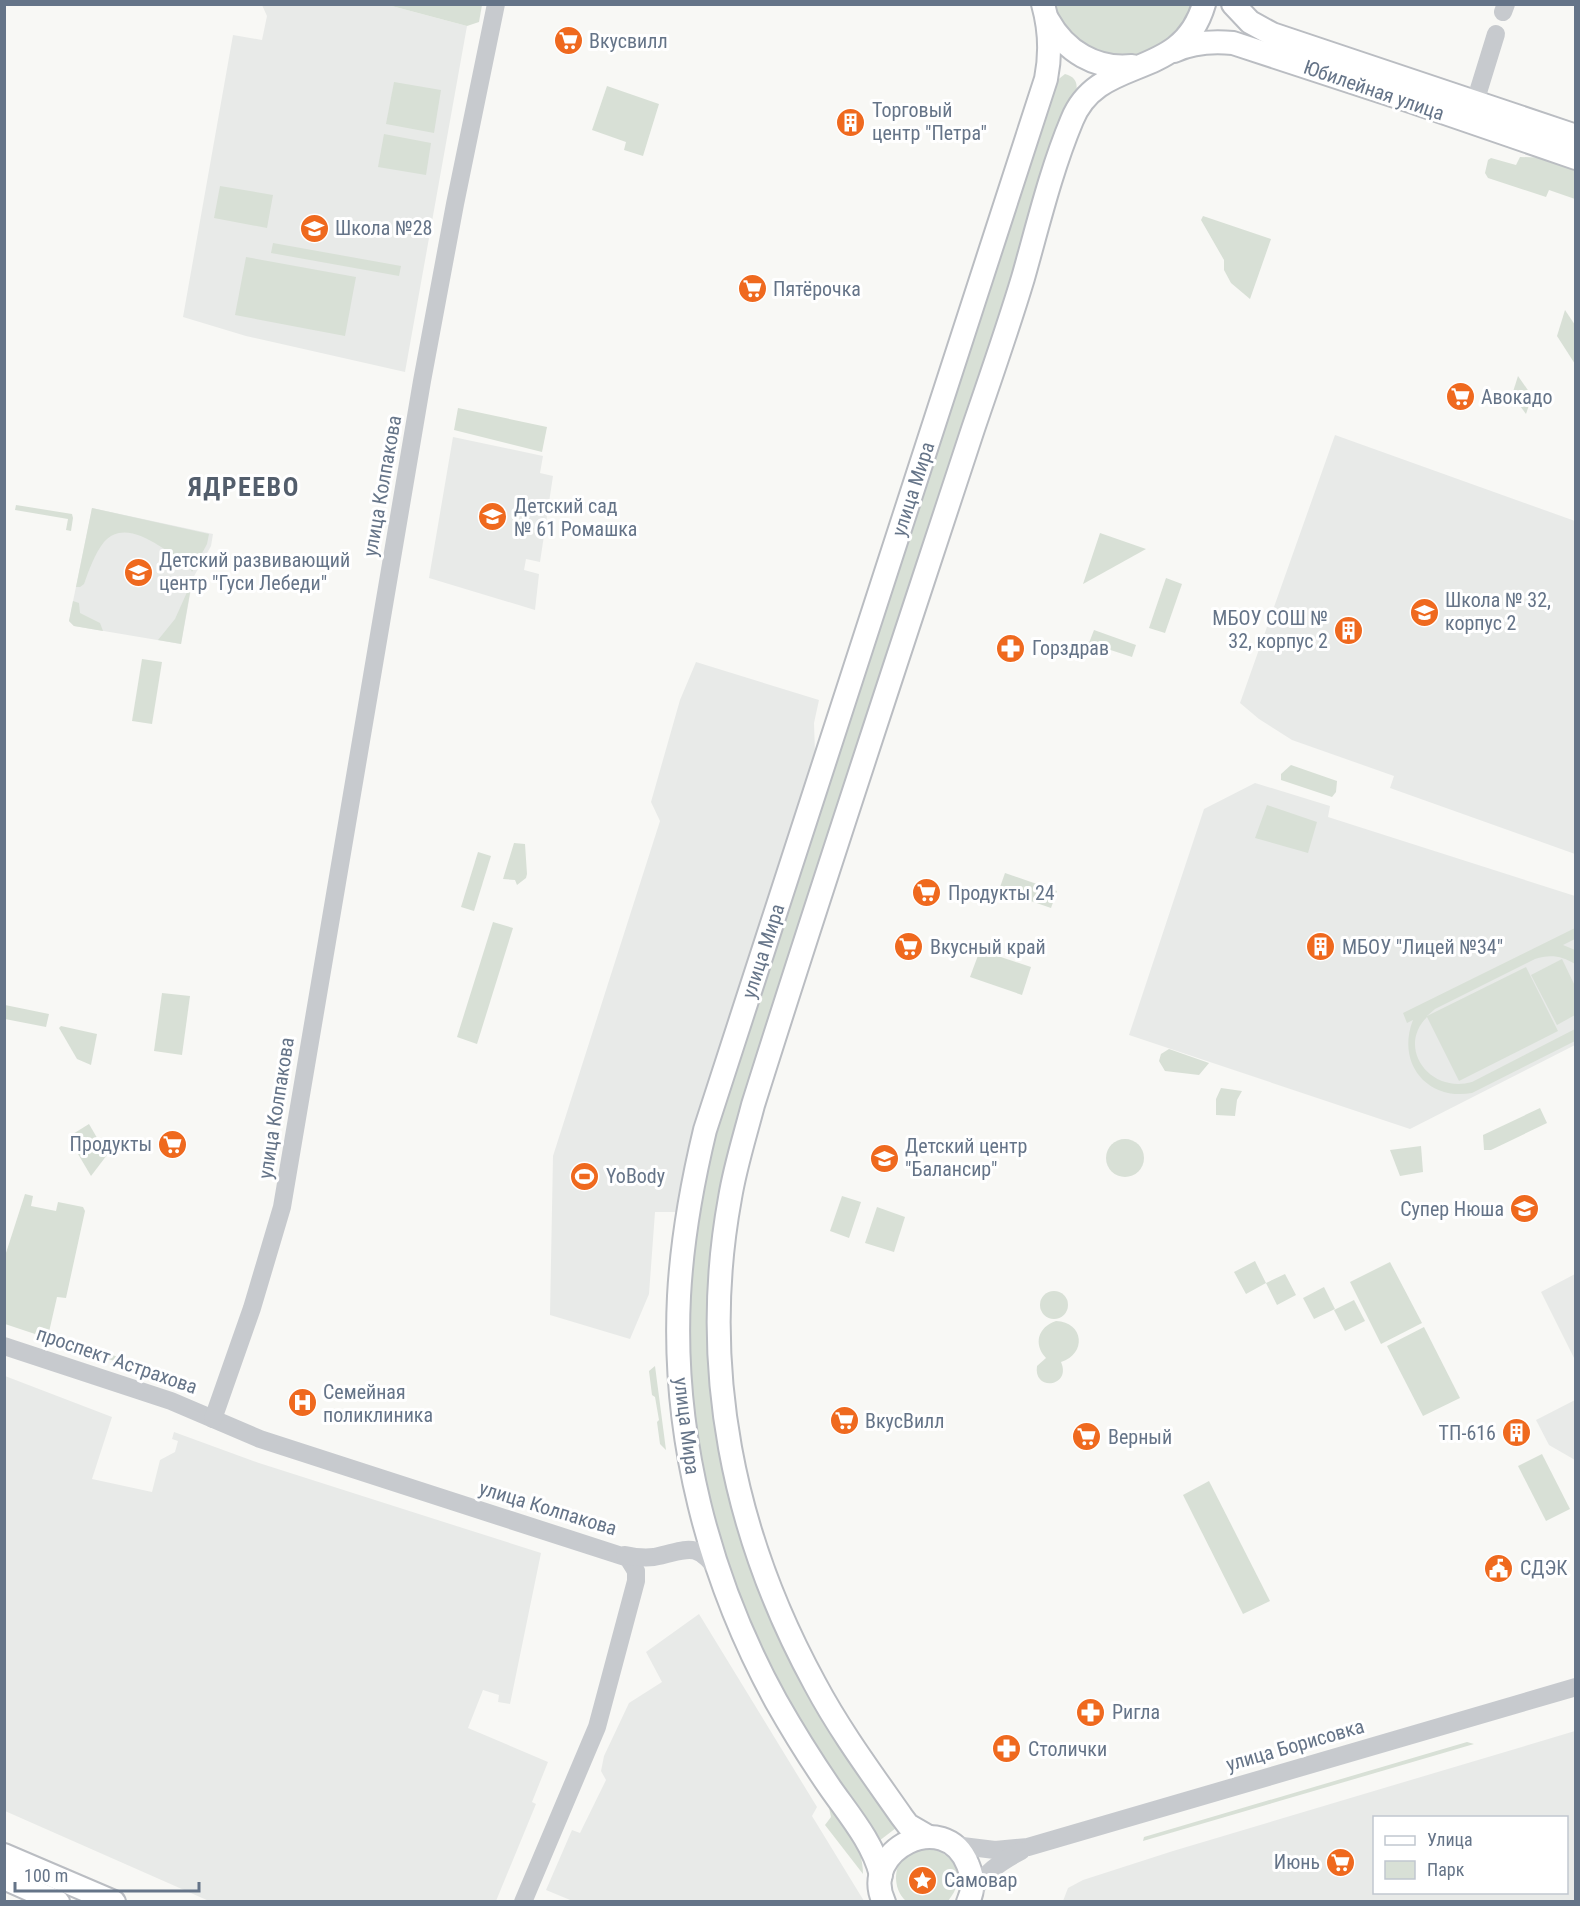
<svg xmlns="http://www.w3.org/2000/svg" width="1580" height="1906" viewBox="0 0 1580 1906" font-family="'Roboto Condensed',sans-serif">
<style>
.built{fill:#e8eae8;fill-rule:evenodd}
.green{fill:#d8e0d6}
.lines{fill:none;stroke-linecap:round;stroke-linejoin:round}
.major-casing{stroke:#babdc2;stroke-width:26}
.minor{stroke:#c7cace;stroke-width:18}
.major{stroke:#fff;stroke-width:22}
.labels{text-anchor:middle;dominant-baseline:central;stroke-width:6;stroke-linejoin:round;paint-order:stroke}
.poi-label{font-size:20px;fill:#657488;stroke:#fff;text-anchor:start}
.street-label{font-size:20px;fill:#657488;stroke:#fff}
.district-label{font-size:26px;font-weight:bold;letter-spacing:1.5px;fill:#535e6c;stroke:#fff}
</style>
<rect width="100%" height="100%" fill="#f8f8f5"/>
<g class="built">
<path d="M262,5H388L467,26L405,372L246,336L183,317L233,35L262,40L267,16Z"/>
<path d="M1335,435L1575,521V854L1390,788L1394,776L1292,740L1259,719L1240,703Z"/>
<path d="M453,437L543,456L540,473L553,476L540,562L526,559L524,570L539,574L535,610L429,578Z"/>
<path d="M92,508L213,534L211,546L193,578L181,644L74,626L69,621Z"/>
<path d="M696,662L819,700L814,723L815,753L740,988L706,1102L685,1162L676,1212H655L649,1294L630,1339L550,1315L553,1156L660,821L651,802L680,700Z"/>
<path d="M1255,783L1330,806L1328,817L1575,896V1045L1410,1129L1129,1035L1204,809Z"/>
<path d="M1575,1274V1360L1541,1292Z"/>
<path d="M5,1376L112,1417L92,1479L152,1492L160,1460L175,1452L178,1441L172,1439L174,1432L259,1463L541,1553L510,1704L498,1702L499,1695L483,1690L468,1728L548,1762L532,1802L536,1804L496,1901H209L5,1811Z"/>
<path d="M1575,1400V1460L1549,1445L1536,1420Z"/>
<path d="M699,1614L817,1807L812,1816L864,1901L575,1902L546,1890L572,1830L580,1833L606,1780L601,1771L604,1756L629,1703L662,1682L646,1652Z"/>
<path d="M1575,1731V1901H1063L1068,1888L1083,1880L1173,1851ZM1374,1818H1566V1892H1374Z"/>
</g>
<g class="green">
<path d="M388,5L482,4V5L479,22L467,26Z"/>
<path d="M1054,5H1193C1188,14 1184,24 1177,32C1140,73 1070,57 1054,5Z"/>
<path d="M1065,74C1084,79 1075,95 1071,109L725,1176L722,1461L742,1543L766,1611L812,1704L896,1828L879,1841L803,1732L753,1636L714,1529L694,1424L689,1367V1274L695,1222L713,1140L1055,82Z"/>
<path d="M394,82L441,90L434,133L386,124Z"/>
<path d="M607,86L659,104L643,156L624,150L626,142L592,130Z"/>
<path d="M384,134L431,143L426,175L378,167Z"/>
<path d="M1520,157L1553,158L1575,166V199L1549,190L1546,197L1488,178L1485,173L1488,160L1491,158L1516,165Z"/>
<path d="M220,186L273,195L267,228L214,218Z"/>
<path d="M1203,216L1271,239L1250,299L1231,283L1224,270V260L1201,220Z"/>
<path d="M273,243L401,266L399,276L271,253Z"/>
<path d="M246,257L356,277L345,336L235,315Z"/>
<path d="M1565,310L1575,325V364L1557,336Z"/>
<path d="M1518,376L1532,396L1526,414L1512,395Z"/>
<path d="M458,408L547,427L542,452L454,430Z"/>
<path d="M16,505L72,514L73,518L71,531L66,530L68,519L15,510Z"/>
<path d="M92,508L209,534L207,544L192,572L189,566C167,552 127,515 104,542C95,553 89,570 84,584L80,587H76Z"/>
<path d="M1100,533L1146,549L1083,584Z"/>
<path d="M1166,578L1182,584L1165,633L1149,628Z"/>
<path d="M192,581L181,644L158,640L175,619Z"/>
<path d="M73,601L79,603L80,613L100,623L103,631L74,626L69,621Z"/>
<path d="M1094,630L1136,645L1132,657L1089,643Z"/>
<path d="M142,659L162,662L152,724L132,721Z"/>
<path d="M1291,765L1337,781L1336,792L1332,797L1281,780V774Z"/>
<path d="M1267,805L1317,822L1308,853L1255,838Z"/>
<path d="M514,843L525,844L527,874L526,878L517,885L515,880L503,879Z"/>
<path d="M478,852L491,856L474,911L461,907Z"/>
<path d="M1005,873L1057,891L1051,908L999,890Z"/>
<path d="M493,922L513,928L477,1044L457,1037Z"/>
<path d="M1575,928V939L1563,945L1575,950V964C1562,956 1550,954 1535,959L1435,1009L1427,1016L1526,967L1558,1031L1459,1081L1427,1017C1396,1048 1430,1094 1472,1082L1575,1029V1041L1472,1093C1427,1101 1396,1063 1413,1020L1407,1023L1403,1013Z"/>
<path d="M980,950L1031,967L1022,995L970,977Z"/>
<path d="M1562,959L1575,986V1015L1557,1025L1531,975Z"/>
<path d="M162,993L190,996L182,1055L154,1051Z"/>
<path d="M5,1005L49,1014L46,1027L5,1019Z"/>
<path d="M61,1026L97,1034L91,1065L77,1059L59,1028Z"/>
<path d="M1169,1049L1209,1063L1199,1075L1165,1071L1159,1061L1161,1054Z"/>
<path d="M1221,1088L1242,1091L1237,1100L1235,1116L1216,1115V1099Z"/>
<path d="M1540,1108L1547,1123L1491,1150H1484L1483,1135Z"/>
<path d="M89,1124L107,1155L91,1176L68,1137Z"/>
<circle cx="1125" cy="1158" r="19"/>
<path d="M1421,1146L1423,1172L1400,1176L1390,1150Z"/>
<path d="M25,1194L33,1196L31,1206L56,1211L58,1202L83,1207L85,1211L66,1298L57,1297L49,1332L75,1341L74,1347L5,1324V1256Z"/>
<path d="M842,1196L861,1202L849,1238L830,1231Z"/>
<path d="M877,1207L905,1217L894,1252L865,1243Z"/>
<path d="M1255,1261L1266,1283L1285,1274L1296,1295L1277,1305L1266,1283L1246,1294L1234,1272Z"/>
<path d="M1390,1262L1422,1323L1381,1344L1350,1282Z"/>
<path d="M1324,1287L1335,1309L1314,1319L1303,1298Z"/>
<circle cx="1054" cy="1305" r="14"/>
<path d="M1354,1300L1365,1321L1345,1331L1334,1310Z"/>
<path d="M1056,1321C1084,1322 1087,1354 1061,1362C1072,1387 1033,1392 1037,1366L1046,1358C1033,1344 1038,1327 1056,1321Z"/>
<path d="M1424,1327L1460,1398L1423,1416L1387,1346Z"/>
<path d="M97,1350L191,1381V1383L186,1384L102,1357Z"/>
<path d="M655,1366L666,1450L660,1444L657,1422L659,1420L655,1397L652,1395L649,1371Z"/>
<path d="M1542,1454L1570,1509L1546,1521L1518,1466Z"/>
<path d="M1209,1481L1270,1601L1243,1614L1183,1495Z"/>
<path d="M1467,1742L1474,1744L1143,1841L1144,1837Z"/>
<path d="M828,1803C846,1823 863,1846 863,1874L825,1825L831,1817Z"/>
<path d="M930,1848C957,1855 967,1879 948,1901H906C892,1889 892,1861 911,1852C916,1850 924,1849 930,1848Z"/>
</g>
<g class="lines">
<defs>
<g id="major">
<path d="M1233,4L1250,22L1272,34L1576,136"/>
<path d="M1048,20C1065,51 1096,70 1132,66"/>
<path d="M1174,51C1193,42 1212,41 1233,43L1410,101L1576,158"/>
<path d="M927,1836L908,1825L902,1817C872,1774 840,1731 815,1684C733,1534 699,1367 730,1198C735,1167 745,1136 753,1105C824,879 899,654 973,429C990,379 1008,328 1023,278C1038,225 1051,170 1072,120C1099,53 1181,83 1204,4"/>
<path d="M4,1855L114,1902"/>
<path d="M881,1875C873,1843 850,1816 831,1789C811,1760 793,1731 776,1701C708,1577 672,1436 679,1296C682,1240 692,1184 705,1130L1046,79C1051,54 1050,29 1043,4"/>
<path d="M4,1878L58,1902"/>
<path d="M884,1902C859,1851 945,1806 968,1865C973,1877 974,1890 968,1902"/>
</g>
</defs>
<use href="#major" class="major-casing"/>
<g class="minor">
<path d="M1503,12L1506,4"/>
<path d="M1475,102L1496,34"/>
<path d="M4,1346L171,1401L260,1439L628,1558L636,1571V1581L597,1727L523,1902"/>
<path d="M213,1419L252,1308L282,1207L422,381L455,204L496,4"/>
<path d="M625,1555C634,1557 644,1558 654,1557C686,1551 695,1539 718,1571"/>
<path d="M954,1845L995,1850L1028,1847L1576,1687"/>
<path d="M972,1894C984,1873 1000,1862 1021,1851"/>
</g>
<use href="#major" class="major"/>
</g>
<defs>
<symbol id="supermarket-disc" viewBox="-11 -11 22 22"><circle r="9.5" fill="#ef691e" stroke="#fff"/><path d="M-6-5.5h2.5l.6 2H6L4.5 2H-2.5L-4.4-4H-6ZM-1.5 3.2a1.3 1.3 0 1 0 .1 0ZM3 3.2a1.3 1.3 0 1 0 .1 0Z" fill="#fff"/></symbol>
<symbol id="building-disc" viewBox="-11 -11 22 22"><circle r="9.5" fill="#ef691e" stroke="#fff"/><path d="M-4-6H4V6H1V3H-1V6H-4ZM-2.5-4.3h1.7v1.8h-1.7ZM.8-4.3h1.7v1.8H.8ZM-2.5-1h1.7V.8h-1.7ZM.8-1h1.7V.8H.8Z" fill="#fff"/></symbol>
<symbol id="school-disc" viewBox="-11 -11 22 22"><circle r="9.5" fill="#ef691e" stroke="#fff"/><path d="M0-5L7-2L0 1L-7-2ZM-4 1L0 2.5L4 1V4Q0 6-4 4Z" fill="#fff"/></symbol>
<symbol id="pharmacy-disc" viewBox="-11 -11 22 22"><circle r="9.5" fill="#ef691e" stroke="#fff"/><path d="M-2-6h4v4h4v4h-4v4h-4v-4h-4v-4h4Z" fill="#fff"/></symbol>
<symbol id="stadium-disc" viewBox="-11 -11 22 22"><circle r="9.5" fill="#ef691e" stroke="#fff"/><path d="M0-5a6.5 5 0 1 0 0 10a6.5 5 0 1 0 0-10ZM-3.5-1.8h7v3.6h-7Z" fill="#fff"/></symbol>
<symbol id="hospital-disc" viewBox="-11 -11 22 22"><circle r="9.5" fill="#ef691e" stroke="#fff"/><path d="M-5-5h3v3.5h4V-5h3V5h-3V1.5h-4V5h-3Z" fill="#fff"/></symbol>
<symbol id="civic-disc" viewBox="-11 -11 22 22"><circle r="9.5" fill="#ef691e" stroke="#fff"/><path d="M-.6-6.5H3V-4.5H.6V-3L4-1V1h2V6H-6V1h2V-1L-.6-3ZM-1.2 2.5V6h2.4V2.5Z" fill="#fff"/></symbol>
<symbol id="sight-disc" viewBox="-11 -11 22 22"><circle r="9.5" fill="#ef691e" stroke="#fff"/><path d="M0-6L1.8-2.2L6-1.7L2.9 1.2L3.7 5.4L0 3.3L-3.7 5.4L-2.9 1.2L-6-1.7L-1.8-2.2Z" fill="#fff"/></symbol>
</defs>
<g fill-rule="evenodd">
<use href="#supermarket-disc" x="552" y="24" width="33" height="33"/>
<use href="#building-disc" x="834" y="106" width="33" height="33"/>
<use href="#school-disc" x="298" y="212" width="33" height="33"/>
<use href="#supermarket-disc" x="736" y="272" width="33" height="33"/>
<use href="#supermarket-disc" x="1444" y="380" width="33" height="33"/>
<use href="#school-disc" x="476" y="500" width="33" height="33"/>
<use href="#school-disc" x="122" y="556" width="33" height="33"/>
<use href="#school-disc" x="1408" y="596" width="33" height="33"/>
<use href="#building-disc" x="1332" y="614" width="33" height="33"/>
<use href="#pharmacy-disc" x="994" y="632" width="33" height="33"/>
<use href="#supermarket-disc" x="910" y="876" width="33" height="33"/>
<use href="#supermarket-disc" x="892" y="930" width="33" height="33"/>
<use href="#building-disc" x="1304" y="930" width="33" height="33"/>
<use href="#supermarket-disc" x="156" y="1128" width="33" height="33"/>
<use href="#school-disc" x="868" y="1142" width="33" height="33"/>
<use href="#stadium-disc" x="568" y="1160" width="33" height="33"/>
<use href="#school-disc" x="1508" y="1192" width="33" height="33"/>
<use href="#hospital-disc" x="286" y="1386" width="33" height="33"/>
<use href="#supermarket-disc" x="828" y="1404" width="33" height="33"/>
<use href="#building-disc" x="1500" y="1416" width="33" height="33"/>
<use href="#supermarket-disc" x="1070" y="1420" width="33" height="33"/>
<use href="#civic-disc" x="1482" y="1552" width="33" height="33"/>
<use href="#pharmacy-disc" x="1074" y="1696" width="33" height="33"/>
<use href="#pharmacy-disc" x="990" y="1732" width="33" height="33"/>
<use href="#supermarket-disc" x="1324" y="1846" width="33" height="33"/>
<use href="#sight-disc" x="906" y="1864" width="33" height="33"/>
</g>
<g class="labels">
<g class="poi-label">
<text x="589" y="41">Вкусвилл</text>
<text x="872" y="110">Торговый<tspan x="872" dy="23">центр "Петра"</tspan></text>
<text x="335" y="228">Школа №28</text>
<text x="773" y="289">Пятёрочка</text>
<text x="1481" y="397">Авокадо</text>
<text x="514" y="506">Детский сад<tspan x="514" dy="23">№ 61 Ромашка</tspan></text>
<text x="159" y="560">Детский развивающий<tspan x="159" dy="23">центр "Гуси Лебеди"</tspan></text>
<text x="1445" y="600">Школа № 32,<tspan x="1445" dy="23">корпус 2</tspan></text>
<text x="1328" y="618" text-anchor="end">МБОУ СОШ №<tspan x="1328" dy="23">32, корпус 2</tspan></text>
<text x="1032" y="648">Горздрав</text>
<text x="948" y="893">Продукты 24</text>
<text x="930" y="947">Вкусный край</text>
<text x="1342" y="947">МБОУ "Лицей №34"</text>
<text x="152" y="1144" text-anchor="end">Продукты</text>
<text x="905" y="1146">Детский центр<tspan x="905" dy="23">"Балансир"</tspan></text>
<text x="606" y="1176">YoBody</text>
<text x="1504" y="1209" text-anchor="end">Супер Нюша</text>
<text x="323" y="1392">Семейная<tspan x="323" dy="23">поликлиника</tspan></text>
<text x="865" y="1421">ВкусВилл</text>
<text x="1496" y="1433" text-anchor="end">ТП-616</text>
<text x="1108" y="1437">Верный</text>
<text x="1520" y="1568">СДЭК</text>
<text x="1112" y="1712">Ригла</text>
<text x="1028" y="1749">Столички</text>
<text x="1320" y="1862" text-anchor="end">Июнь</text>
<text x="944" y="1880">Самовар</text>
</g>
<g class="street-label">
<text transform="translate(1374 90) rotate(19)">Юбилейная улица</text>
<text transform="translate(382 486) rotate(-80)">улица Колпакова</text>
<text transform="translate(913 489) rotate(-72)">улица Мира</text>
<text transform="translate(763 951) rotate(-72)">улица Мира</text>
<text transform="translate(276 1108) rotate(-81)">улица Колпакова</text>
<text transform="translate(117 1360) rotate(19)">проспект Астрахова</text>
<text transform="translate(687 1426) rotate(83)">улица Мира</text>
<text transform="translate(548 1508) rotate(17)">улица Колпакова</text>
<text transform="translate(1295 1745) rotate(-16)">улица Борисовка</text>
</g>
<g class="district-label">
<text x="244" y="487">ЯДРЕЕВО</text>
</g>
</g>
<rect width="1580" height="1906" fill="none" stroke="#657488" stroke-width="12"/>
<rect x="1373" y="1816" width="195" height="78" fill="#ffffff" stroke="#c1c7cf" stroke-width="1.5"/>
<rect x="1385" y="1836" width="30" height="9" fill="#ffffff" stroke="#c1c7cf" stroke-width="1.5"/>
<text x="1427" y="1846" font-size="18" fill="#657488">Улица</text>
<rect x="1385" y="1861" width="30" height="18" fill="#d8e0d6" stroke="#c1c7cf" stroke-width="1.5"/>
<text x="1427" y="1876" font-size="18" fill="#657488">Парк</text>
<path d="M15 1882v9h184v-9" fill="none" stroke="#657488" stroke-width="3"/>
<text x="24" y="1882" font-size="18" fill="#657488" stroke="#ffffff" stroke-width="4.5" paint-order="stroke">100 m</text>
</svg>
